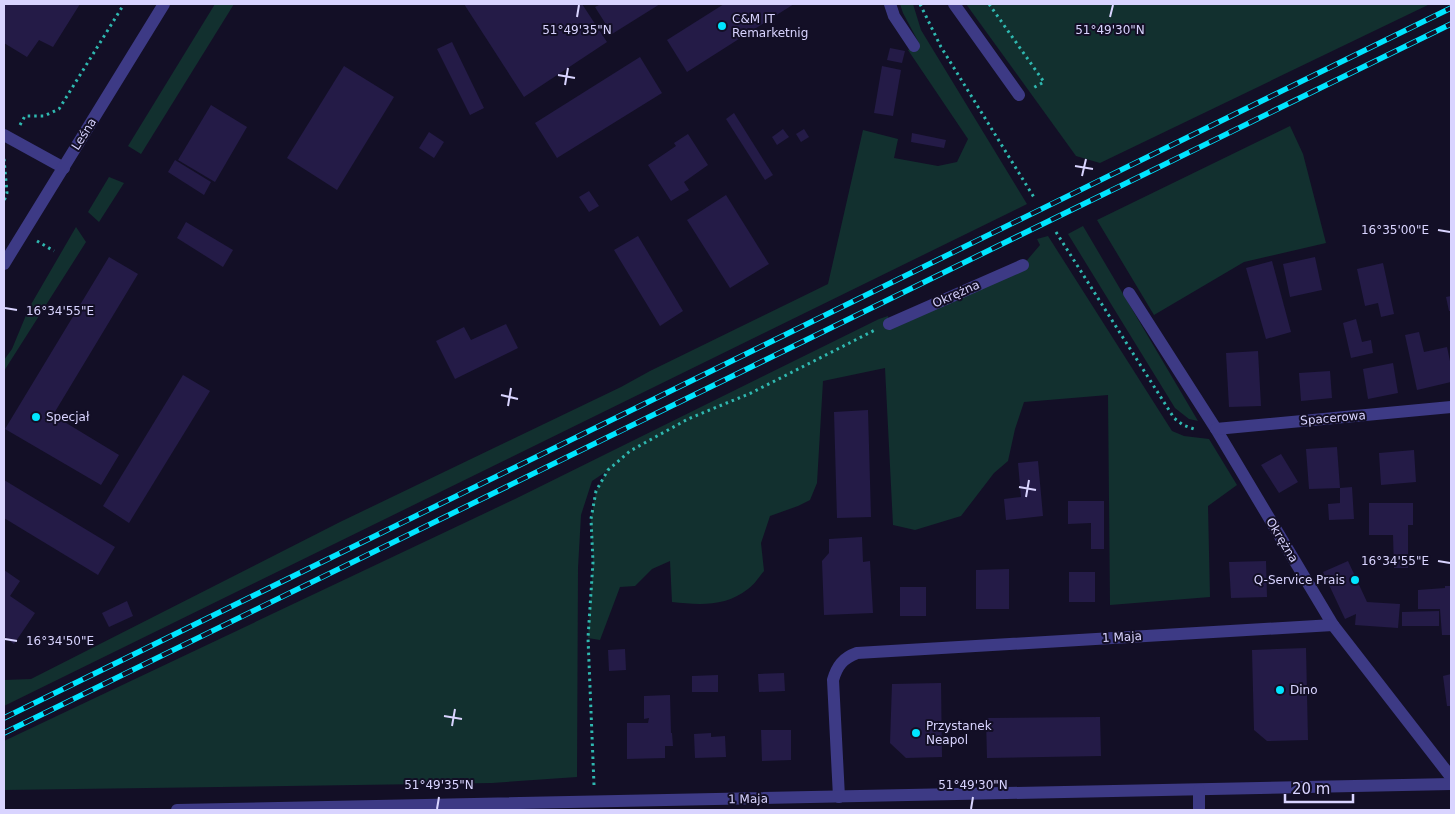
<svg xmlns="http://www.w3.org/2000/svg" width="1455" height="814" viewBox="0 0 1455 814" font-family="'DejaVu Sans',sans-serif">
<style>
.green{fill:#12302f}
.building{fill:#241b47}
.lines{fill:none;stroke-linecap:round;stroke-linejoin:round}
.path{stroke:#2fb8b0;stroke-width:3;stroke-dasharray:2.5 4;stroke-linecap:butt}
.minor{stroke:#3d3a85;stroke-width:12}
.rail-casing{stroke:#00e5ff;stroke-width:5.5}
.rail{stroke:#130f26;stroke-width:4;stroke-dasharray:11;stroke-linecap:butt}
.ticks{fill:none;stroke:#d9d4ff;stroke-width:2}
.poi-dot{fill:#00e5ff;stroke:#130f26;stroke-width:2}
.labels{text-anchor:middle;dominant-baseline:central;stroke-width:4;stroke-linejoin:round;paint-order:stroke}
.poi-label{font-size:12px;fill:#d9d4ff;stroke:#130f26;text-anchor:start}
.street-label{font-size:12px;fill:#d9d4ff;stroke:#130f26}
.ticks-label{font-size:12px;text-anchor:middle;fill:#d9d4ff;stroke:#130f26;stroke-width:4;stroke-linejoin:round;paint-order:stroke}
</style>
<rect width="100%" height="100%" fill="#130f26"/>
<g class="green">
<path d="M215,4H234L141,154L128,146Z"/>
<path d="M900,4H913L921,30L1027,204L4,706V680L31,679L340,522L621,387L650,371L828,284L863,130L898,139L894,158L938,166L957,162L968,139L908,50L919,43L903,13Z"/>
<path d="M966,4H1430L1100,163L1076,156Z"/>
<path d="M1290,126L1303,154L1326,243L1244,262L1154,315L1097,220Z"/>
<path d="M109,177L124,183L99,222L88,212Z"/>
<path d="M1083,226L1198,421L1189,419L1175,408L1068,234Z"/>
<path d="M76,227L86,242L4,371V360L12,349L29,308Z"/>
<path d="M1048,236L1172,431L1184,436L1209,439L1237,485L1208,506L1210,597L1110,605L1108,395L1024,402L1015,429L1008,461L994,473L961,516L915,530L893,525L885,368L823,381L817,483L810,500L798,506L770,516L761,543L764,571C759,577 754,585 748,589C725,607 699,605 672,602L670,561L652,569L635,586L620,587L600,640L588,638L593,562L591,519L596,491L607,471L592,481L581,515L578,568L577,777L492,783L4,790V741L515,499L879,319L888,316L889,323L1023,265L1040,245L1037,239Z"/>
</g>
<g class="building">
<path d="M4,4H80L53,47L39,40L27,57L4,43Z"/>
<path d="M464,4H582L607,42L524,97Z"/>
<path d="M601,4H660L612,34L595,7Z"/>
<path d="M724,4H794L687,72L667,40Z"/>
<path d="M452,42L484,108L470,115L437,49Z"/>
<path d="M890,48L905,51L902,63L887,60Z"/>
<path d="M640,57L662,93L557,158L535,123Z"/>
<path d="M344,66L394,97L337,190L287,158Z"/>
<path d="M882,66L901,70L893,116L874,113Z"/>
<path d="M211,105L247,127L215,182L178,160Z"/>
<path d="M734,113L773,175L765,180L726,119Z"/>
<path d="M783,129L789,137L777,145L772,137Z"/>
<path d="M804,129L809,137L801,142L796,134Z"/>
<path d="M429,132L444,142L434,158L419,148Z"/>
<path d="M912,133L946,140L944,148L911,142Z"/>
<path d="M688,134L708,165L684,182L689,190L671,201L648,165L676,146L674,143Z"/>
<path d="M175,160L211,182L204,195L168,172Z"/>
<path d="M589,191L599,206L589,212L579,197Z"/>
<path d="M726,195L769,264L730,288L687,220Z"/>
<path d="M186,222L233,250L223,267L177,238Z"/>
<path d="M638,236L683,311L660,326L614,250Z"/>
<path d="M109,257L138,274L53,415L119,455L101,485L5,429Z"/>
<path d="M1315,257L1322,290L1290,297L1283,264Z"/>
<path d="M1272,261L1291,332L1266,339L1246,268Z"/>
<path d="M1383,263L1394,314L1381,317L1378,303L1365,306L1357,269Z"/>
<path d="M1451,296V311H1449L1446,297Z"/>
<path d="M1356,319L1362,342L1371,340L1373,353L1351,358L1343,323Z"/>
<path d="M506,324L518,348L455,379L436,341L464,327L471,340Z"/>
<path d="M1419,332L1424,352L1447,347L1451,366V382L1417,390L1405,335Z"/>
<path d="M1258,351L1261,406L1229,407L1226,353Z"/>
<path d="M1393,363L1398,393L1368,399L1363,369Z"/>
<path d="M1330,371L1332,398L1301,401L1299,373Z"/>
<path d="M183,375L210,391L129,523L103,506Z"/>
<path d="M868,410L871,517L837,518L834,412Z"/>
<path d="M1337,447L1340,488L1309,489L1306,449Z"/>
<path d="M1414,450L1416,482L1381,485L1379,453Z"/>
<path d="M1281,454L1298,482L1279,493L1261,465Z"/>
<path d="M1038,461L1043,516L1006,520L1004,499L1021,497L1018,463Z"/>
<path d="M4,480L115,547L98,575L4,518Z"/>
<path d="M1352,487L1354,519L1329,520L1328,504L1340,503V488Z"/>
<path d="M1068,501H1104V549H1091V523L1068,524Z"/>
<path d="M1369,503H1413V525H1408V568H1394L1393,535H1369Z"/>
<path d="M862,537L863,562L870,561L873,613L824,615L822,561L829,553V539Z"/>
<path d="M1266,561L1267,597L1231,598L1229,562Z"/>
<path d="M1348,561L1367,602L1400,604L1398,628L1355,625L1356,614L1345,619L1323,572Z"/>
<path d="M1009,569V609H976V570Z"/>
<path d="M4,570L20,581L10,596L35,613L14,644L4,636Z"/>
<rect x="1069" y="572" width="26" height="30"/>
<path d="M1445,586H1451V635H1442L1440,609H1418V590L1445,588Z"/>
<rect x="900" y="587" width="26" height="29"/>
<path d="M127,601L133,616L109,627L102,613Z"/>
<path d="M1439,611V626H1402V612Z"/>
<path d="M1306,648L1308,740L1267,741L1254,730L1252,650Z"/>
<path d="M625,649L626,670L609,671L608,650Z"/>
<path d="M784,673L785,691L759,692L758,674Z"/>
<path d="M1451,674V706H1447L1443,676Z"/>
<path d="M718,675V692H692V676Z"/>
<path d="M941,683L942,757L906,758L890,743L892,684Z"/>
<path d="M670,695L671,733H672L673,746H665V758L627,759V723H648L649,718L644,719V696Z"/>
<path d="M1100,717L1101,756L987,758L986,718Z"/>
<path d="M761,730H791V760L762,761Z"/>
<path d="M711,733V737L725,736L726,757L695,758L694,734Z"/>
</g>
<g class="lines">
<g class="path">
<path d="M920,4L941,47L1035,199"/>
<path d="M989,4L1044,82L1033,88"/>
<path d="M20,125L25,116H44L59,109L124,4"/>
<path d="M4,159L7,193L4,201"/>
<path d="M1056,232L1174,418L1183,425L1194,429"/>
<path d="M37,241L54,251"/>
<path d="M594,785L588,638L593,562L591,519L596,491L608,470L630,451L688,419L751,393L875,330"/>
</g>
<g class="minor">
<path d="M890,4L894,16L914,46"/>
<path d="M954,4L1019,95"/>
<path d="M4,135L64,168"/>
<path d="M4,264L164,4"/>
<path d="M1129,293L1216,429L1333,625L1451,777"/>
<path d="M889,324L1023,265"/>
<path d="M1216,429L1451,407"/>
<path d="M839,797L833,680C837,666 843,658 857,653L1333,625"/>
<path d="M177,810L1451,784"/>
<path d="M1199,810V790"/>
</g>
<defs>
<g id="rail">
<path d="M4,718L1451,8"/>
<path d="M4,733L1451,24"/>
</g>
</defs>
<use href="#rail" class="rail-casing"/>
<use href="#rail" class="rail"/>
</g>
<path class="ticks" d="M577,17L579,5M1110,17L1113,5M558,75L575,78M565,85L568,68M1075,166L1093,169M1082,176L1086,159M1438,230L1450,232M5,308L17,310M501,395L518,399M508,406L511,388M1019,487L1036,490M1026,497L1029,480M1438,561L1450,563M5,639L17,641M444,716L462,719M452,726L455,709M437,809L439,797M971,809L973,797"/>
<g class="poi-dot">
<circle cx="722" cy="26" r="5"/>
<circle cx="36" cy="417" r="5"/>
<circle cx="1355" cy="580" r="5"/>
<circle cx="1280" cy="690" r="5"/>
<circle cx="916" cy="733" r="5"/>
</g>
<g class="labels">
<g class="poi-label">
<text x="732" y="19">C&amp;M IT<tspan x="732" dy="14">Remarketnig</tspan></text>
<text x="46" y="417">Specjał</text>
<text x="1345" y="580" text-anchor="end">Q-Service Prais</text>
<text x="1290" y="690">Dino</text>
<text x="926" y="726">Przystanek<tspan x="926" dy="14">Neapol</tspan></text>
</g>
<g class="street-label">
<text transform="translate(84 134) rotate(-58)">Leśna</text>
<text transform="translate(956 294) rotate(-24)">Okrężna</text>
<text transform="translate(1333 418) rotate(-5)">Spacerowa</text>
<text transform="translate(1282 540) rotate(59)">Okrężna</text>
<text transform="translate(1122 637) rotate(-3)">1 Maja</text>
<text transform="translate(748 799) rotate(-1)">1 Maja</text>
</g>
</g>
<g class="ticks-label">
<text x="577" y="34">51°49'35"N</text>
<text x="1110" y="34">51°49'30"N</text>
<text x="1395" y="234">16°35'00"E</text>
<text x="60" y="315">16°34'55"E</text>
<text x="1395" y="565">16°34'55"E</text>
<text x="60" y="645">16°34'50"E</text>
<text x="439" y="789">51°49'35"N</text>
<text x="973" y="789">51°49'30"N</text>
</g>
<rect width="1455" height="814" fill="none" stroke="#d9d4ff" stroke-width="10"/>
<path d="M1285 794v8h68v-8" fill="none" stroke="#d9d4ff" stroke-width="2.5"/>
<text x="1292" y="794" font-size="15" fill="#d9d4ff" stroke="#130f26" stroke-width="4" paint-order="stroke">20 m</text>
</svg>
